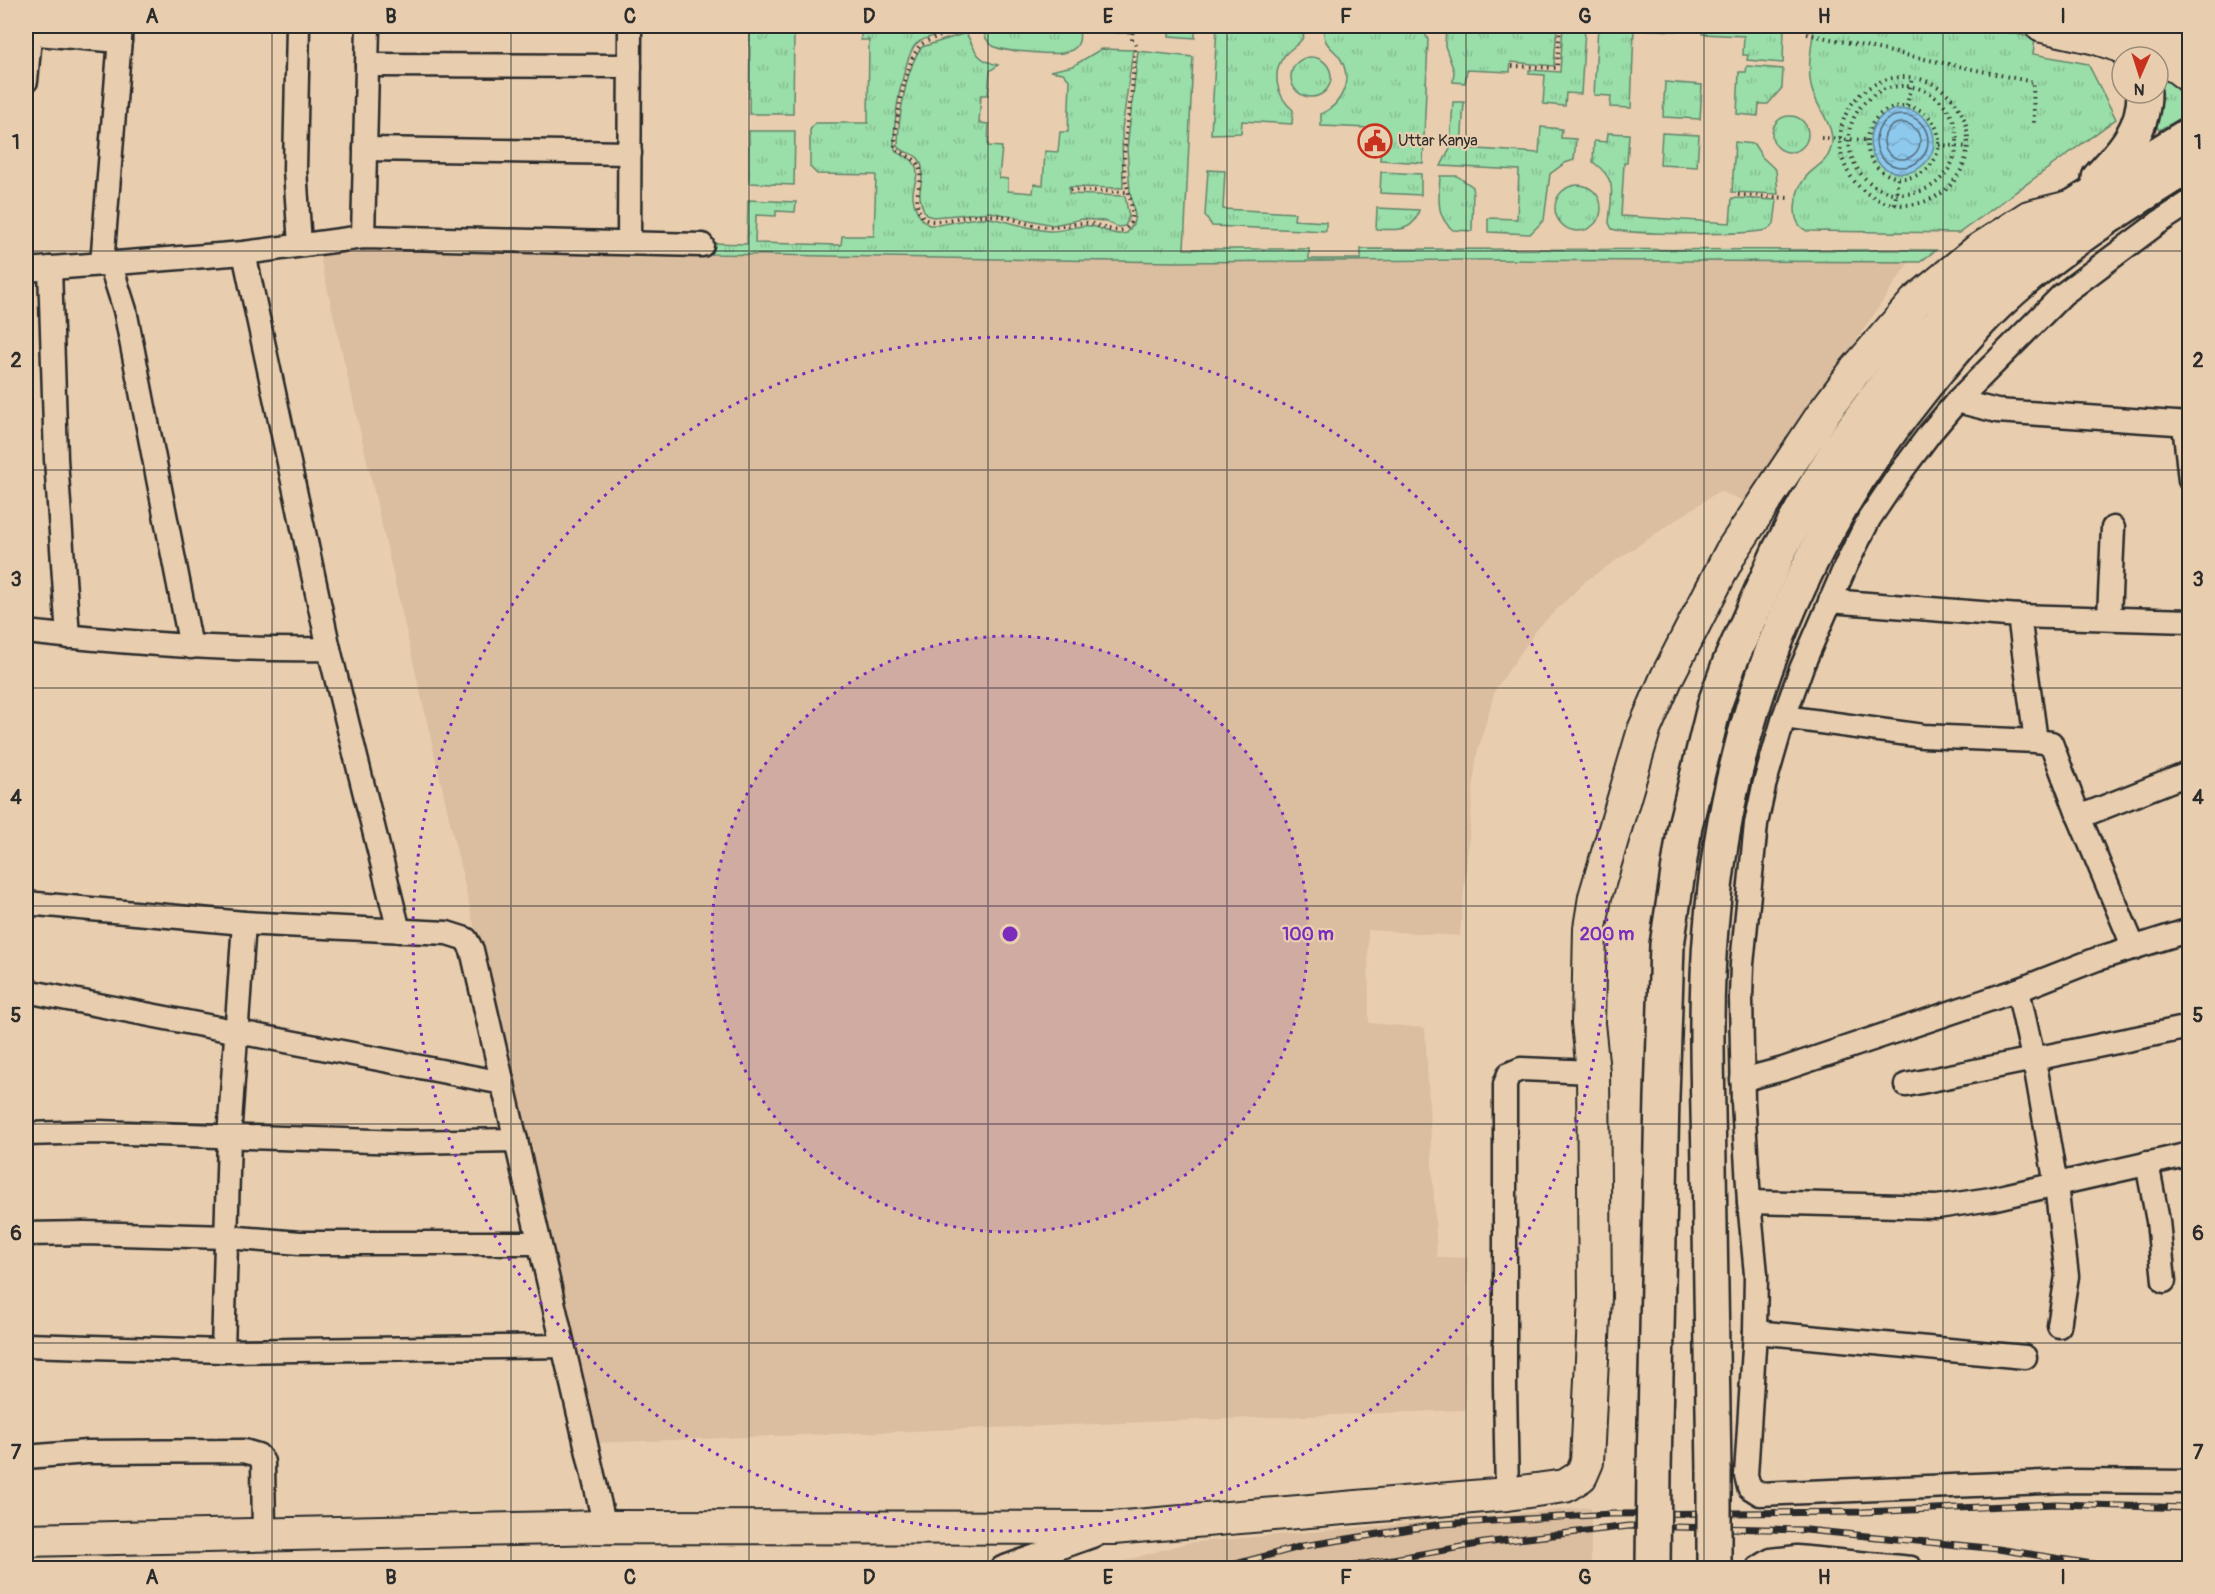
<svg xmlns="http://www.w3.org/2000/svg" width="2215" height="1594" viewBox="0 0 2215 1594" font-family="Pangolin,sans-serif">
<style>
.built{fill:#dbbd9f}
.grass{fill:url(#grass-tufts);stroke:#62846a;stroke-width:1.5}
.water{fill:url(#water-waves);stroke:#66899f;stroke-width:1.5}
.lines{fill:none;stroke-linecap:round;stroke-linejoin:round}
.shore{stroke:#526a79;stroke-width:1.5}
.street-casing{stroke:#2b2b2b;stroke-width:27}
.secondary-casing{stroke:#2b2b2b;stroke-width:36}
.primary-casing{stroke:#2b2b2b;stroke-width:38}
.path{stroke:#2b2b2b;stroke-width:4;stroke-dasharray:1.5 4.5;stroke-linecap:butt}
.street{stroke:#e8ceaf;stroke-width:22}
.secondary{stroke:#e8ceaf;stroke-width:32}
.primary{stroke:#e8ceaf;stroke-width:33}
.rail-casing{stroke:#2b2b2b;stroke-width:7}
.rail{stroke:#e8ceaf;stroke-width:4.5;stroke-dasharray:14;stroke-linecap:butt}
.primary-bridge-casing{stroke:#2b2b2b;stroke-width:38;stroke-linecap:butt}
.primary-bridge{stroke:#e8ceaf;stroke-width:33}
.grid{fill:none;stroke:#2b2b2b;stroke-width:1.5;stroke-opacity:0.55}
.ring{fill:none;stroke:#7b2cbf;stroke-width:3;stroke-dasharray:3 6}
.labels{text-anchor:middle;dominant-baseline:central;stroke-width:4.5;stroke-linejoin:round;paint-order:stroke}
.poi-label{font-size:16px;fill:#2b2b2b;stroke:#e8ceaf;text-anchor:start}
.centre{fill:#7b2cbf;stroke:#e8ceaf;stroke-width:3}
.ring-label{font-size:18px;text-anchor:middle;font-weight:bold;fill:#7b2cbf;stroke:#e8ceaf;stroke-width:4.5;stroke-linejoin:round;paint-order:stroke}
.neatline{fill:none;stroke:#2b2b2b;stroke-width:2}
.grid-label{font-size:20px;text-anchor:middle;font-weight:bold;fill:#2b2b2b}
</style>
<defs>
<pattern id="grass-tufts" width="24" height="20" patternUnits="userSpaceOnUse" patternTransform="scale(1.5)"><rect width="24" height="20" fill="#9adea9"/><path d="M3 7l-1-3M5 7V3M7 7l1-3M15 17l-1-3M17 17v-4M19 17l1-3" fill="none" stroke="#85bf92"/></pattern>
<pattern id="water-waves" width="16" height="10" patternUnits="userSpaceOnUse" patternTransform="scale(1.5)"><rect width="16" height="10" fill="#8dc8ed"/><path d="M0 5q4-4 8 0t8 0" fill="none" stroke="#7aaccb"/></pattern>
</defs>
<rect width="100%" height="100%" fill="#e8ceaf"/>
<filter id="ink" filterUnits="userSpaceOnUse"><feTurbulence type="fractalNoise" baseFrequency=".0167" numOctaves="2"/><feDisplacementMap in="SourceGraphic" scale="12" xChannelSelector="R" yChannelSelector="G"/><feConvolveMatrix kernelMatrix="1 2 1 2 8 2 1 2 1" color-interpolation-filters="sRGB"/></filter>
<g filter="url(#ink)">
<g class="built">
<path d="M318,248L1173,262L1910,261L1747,502L1719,491L1587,580L1538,628L1495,690L1476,758L1460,936L1368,930L1369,1023L1425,1028L1437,1257L1468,1258L1465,1410L593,1443Z"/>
<path d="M1591,1507V1568H1100L1186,1543Z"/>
</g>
<g class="grass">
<path d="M861,26H940L945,31C938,37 924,36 916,44C904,55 889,136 896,152C902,156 911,156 915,165C920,175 914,182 913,192C912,203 919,220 929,225C949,226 969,216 989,218C1009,221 1029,229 1049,231C1064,232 1076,224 1091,226C1104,228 1113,237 1127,233L1133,224L1135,216L1130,192L1127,148L1138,51L1193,57L1184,249H1309V259H1361V249L1936,250L1920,262L1481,260L1173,262L709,254V243L747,244L748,200L796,202L795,212L776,211V216L756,215L755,243L841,245L842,236H874L876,175L817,174L810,167V130L815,123H868L869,40H861Z"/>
<path d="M984,26H1078C1088,60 1050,54 1029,52C1018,51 1003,52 993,46C986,41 983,34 984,26Z"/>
<path d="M1101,26H1131L1130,33H1114Z"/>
<path d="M1170,26H1195V38L1169,36Z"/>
<path d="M1217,26H1303C1308,42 1293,45 1285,55C1271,72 1276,96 1293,110L1292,124L1242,121L1241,133L1211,134Z"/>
<path d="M1326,26H1415L1424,31L1428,40L1423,163L1380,160L1381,145L1369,144L1370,128L1321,126V114C1343,104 1353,79 1340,58C1336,51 1327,47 1325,39C1323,34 1324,30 1326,26Z"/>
<path d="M1446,26L1557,27L1554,66L1511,62L1510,72L1467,70L1465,83L1453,82L1454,71L1445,46Z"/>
<path d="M1563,26L1585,28L1581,94L1566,93L1565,106L1543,104L1545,75L1529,74V70L1560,72Z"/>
<path d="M1598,26H1682H1676V31L1634,29L1631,108L1610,107L1611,96L1594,95Z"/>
<path d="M1695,26H1784L1783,63L1747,60L1748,55H1743L1744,36L1702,34V28L1695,27Z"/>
<path d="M1814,26H1977L2035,38L2033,54L2088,64L2116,119L1959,233L1807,231C1788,223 1795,191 1805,178C1812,168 1826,164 1830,151C1839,127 1815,108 1811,86C1807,67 1812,45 1814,26Z"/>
<path d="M750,32H794L793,114H749Z"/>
<path d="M966,33C976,50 975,60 998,65L990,71L988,95H981L979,123L989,124L988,146L1002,147L999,178L1008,179V191L1033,193L1034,184L1043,185L1045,151L1058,152L1060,132H1068L1070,81L1063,73L1050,71L1073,66L1101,49L1133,50L1122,129L1123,188L1069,187V194L1125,196L1129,217L1125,226L1118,227L1104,221L1082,219L1053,225L991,212L933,217L926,215C922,207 919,200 920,191C921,180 926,169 918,158C913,152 903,154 898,146C898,122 906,65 922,47Z"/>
<circle cx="1311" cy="77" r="20"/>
<path d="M1747,66L1783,69L1782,88L1768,104H1759L1758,116L1737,114L1739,72H1746Z"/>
<path d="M2166,79L2173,80L2189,94V114L2159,130L2157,127L2161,84Z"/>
<path d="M1665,82L1702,85L1700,119L1663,117Z"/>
<path d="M1453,102H1464L1461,148L1539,153L1541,127L1562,129L1561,138L1576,139L1574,160L1565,163L1550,174L1544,220L1530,234L1488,232V218L1517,219L1519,170L1441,166L1450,148Z"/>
<circle cx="1790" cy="134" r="18"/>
<path d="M749,131H795L794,185L749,183Z"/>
<path d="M1608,133L1629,134L1627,163H1624L1621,216L1730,223L1732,198L1777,200L1774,224C1770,228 1771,228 1766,230C1749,235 1629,235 1612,229L1609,223C1611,193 1619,181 1593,162L1594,141L1607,142Z"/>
<path d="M1662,133L1699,135L1697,167L1660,165Z"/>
<path d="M1735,142L1754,144L1762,157L1776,170L1778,194L1732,192Z"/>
<path d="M1208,170L1225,171L1223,209L1295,213L1294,220L1326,222V231L1212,226L1205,215Z"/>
<path d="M1381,172L1421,174V195L1380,193Z"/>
<path d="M1440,176H1457L1473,187L1472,231L1453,230C1435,217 1439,196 1440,176Z"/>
<circle cx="1578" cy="208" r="23"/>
<path d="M1377,208L1419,210C1414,233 1395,230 1376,229Z"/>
</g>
<circle class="water" cx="1902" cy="141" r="32"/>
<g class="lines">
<g class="shore">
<circle cx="1902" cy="141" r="26"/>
<circle cx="1902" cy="141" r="18"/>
</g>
<defs>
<g id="street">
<path d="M298,26L295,169L300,245"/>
<path d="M26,33L120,41"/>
<path d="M367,65L630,66"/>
<path d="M26,81L31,26"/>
<path d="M365,149L630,153"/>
<path d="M2190,202L2158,223L2063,294L1957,401L1930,433L1898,476L1869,519L1846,565L1801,669L1784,717L1764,786L1756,824L1742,964L1741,998L1743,1102L1749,1202L1756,1274L1755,1332L1746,1475L1749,1487L1760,1494L2068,1481L2190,1482"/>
<path d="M363,237L368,26"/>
<path d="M629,243L630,26"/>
<path d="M244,253L329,649L399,931"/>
<path d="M110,263L125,310L191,647"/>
<path d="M102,264L121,26"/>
<path d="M50,268L56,459L68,637"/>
<path d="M26,270L244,253L363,237L702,245"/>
<path d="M1957,401L1997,411L2190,424"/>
<path d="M2184,424L2190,480"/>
<path d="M1830,601L2019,616L2190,621"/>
<path d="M2019,616L2036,741L2051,743L2079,817L2134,948"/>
<path d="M2109,617L2113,528"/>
<path d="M26,632C126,643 227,651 329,649"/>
<path d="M1784,717L1923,736L2036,741"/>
<path d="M2079,817L2190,773"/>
<path d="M26,903L244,923L447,933L466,939L472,950L605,1527"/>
<path d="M2018,990L2037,1076L2056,1185L2067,1276L2059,1326"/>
<path d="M26,991L503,1083"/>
<path d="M1742,1080L1783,1069L2018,990L2097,959L2190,930"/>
<path d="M1906,1085L2190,1027"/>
<path d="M26,1134L98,1132L404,1142L516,1140"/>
<path d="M2147,1163L2158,1221L2164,1281"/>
<path d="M1749,1202L1937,1207L1991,1199L2190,1154"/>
<path d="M26,1234L85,1233L227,1237L300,1243H539"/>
<path d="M1755,1332L2025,1357"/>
<path d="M26,1345L223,1351L563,1346"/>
<path d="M223,1351L229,1137L244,923"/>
<path d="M26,1457L87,1452L244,1451L258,1455L263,1462L264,1535"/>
<path d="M1507,1494L1505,1386V1084L1509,1074L1521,1069L1593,1072"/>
<path d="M1002,1568L1098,1534"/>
<path d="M1758,1568L1771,1560L1797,1557L1911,1568"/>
</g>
<g id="secondary">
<path d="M2042,26L2096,38L2154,57"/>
<path d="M2147,26L2190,41"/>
<path d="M2158,59L2177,67L2190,77"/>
<path d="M26,1540L605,1527L1113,1528L1507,1494L1565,1486L1581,1476L1587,1462L1595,1297L1593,1072L1588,1023L1590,928L1595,897L1644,730L1667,677L1731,552L1825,411L1855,371L1915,302L1977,251L2029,217L2074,206"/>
</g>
<g id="primary">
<path d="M2125,47L2132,57"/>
<path d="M2099,178C2123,152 2144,130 2144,93"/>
<path d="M1654,1470L1662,1097L1667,945L1685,826L1715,703L1730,662L1780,549L1813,490L1840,446L1883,388L1922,341L1985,277L2034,236L2074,206L2190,134"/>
<path d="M1714,1472C1712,1370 1711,1268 1709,1166C1708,1087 1704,1007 1711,928C1727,729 1797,543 1923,388C1946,359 1970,330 1997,304C2055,249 2122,207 2190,165"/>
</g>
</defs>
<use href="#street" class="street-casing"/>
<use href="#secondary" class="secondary-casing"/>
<use href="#primary" class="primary-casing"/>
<g class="path">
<path d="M945,26L951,34"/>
<path d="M975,27C961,30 934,36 922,44C906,55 894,127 895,147C901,156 914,155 919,166C925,181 908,204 925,219C933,225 964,216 974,215C985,215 996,215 1006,217C1021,221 1034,227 1050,227C1062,227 1074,223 1086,223C1099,223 1124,241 1131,221C1135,208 1127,190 1125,177C1122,152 1127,129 1130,104C1133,83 1134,62 1136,41"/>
<path d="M1807,34L2033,82L2034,124"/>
<path d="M1132,40L1133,26"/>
<path d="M1512,66L1557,68L1560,26"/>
<circle cx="1904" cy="141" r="64"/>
<circle cx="1903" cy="140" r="54"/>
<circle cx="1903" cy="142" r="36"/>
<path d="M1907,106L1912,77"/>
<path d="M1821,138L1867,140"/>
<path d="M1939,145L1969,147"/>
<path d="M1070,190L1127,192"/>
<path d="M1738,195L1789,198"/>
<path d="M1895,204L1898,178"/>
</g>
<use href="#street" class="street"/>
<use href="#secondary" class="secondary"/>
<use href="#primary" class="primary"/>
<defs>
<g id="rail">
<path d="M1221,1568L1303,1546L1442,1524L1611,1514L1862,1512L2056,1504L2190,1508"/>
<path d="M1342,1568L1484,1543L1629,1526L1806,1530L1998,1549L2118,1568"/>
</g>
</defs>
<use href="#rail" class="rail-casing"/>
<use href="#rail" class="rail"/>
<defs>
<g id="primary-bridge">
<path d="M1714,1472V1568"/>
<path d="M1653,1568L1654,1470"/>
</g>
</defs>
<use href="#primary-bridge" class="primary-bridge-casing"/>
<use href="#primary-bridge" class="primary-bridge"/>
</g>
</g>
<path class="grid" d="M272,26V1568M511,26V1568M749,26V1568M988,26V1568M1227,26V1568M1466,26V1568M1704,26V1568M1943,26V1568M26,251H2190M26,470H2190M26,688H2190M26,906H2190M26,1124H2190M26,1343H2190"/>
<circle cx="1010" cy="934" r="298" fill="#7b2cbf" fill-opacity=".12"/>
<g class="ring">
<circle cx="1010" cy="934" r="298"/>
<circle cx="1010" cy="934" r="597"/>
</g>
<defs>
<symbol id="civic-ring" viewBox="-11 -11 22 22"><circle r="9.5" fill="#e8ceaf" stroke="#c8321e" stroke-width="1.5"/><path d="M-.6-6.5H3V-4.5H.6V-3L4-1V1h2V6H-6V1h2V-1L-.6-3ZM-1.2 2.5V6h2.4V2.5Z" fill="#c8321e"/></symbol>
</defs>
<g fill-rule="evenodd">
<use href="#civic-ring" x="1356" y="122" width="38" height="38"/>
</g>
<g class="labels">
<g class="poi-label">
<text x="1398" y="141">Uttar Kanya</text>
</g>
</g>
<circle cx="1010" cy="934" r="9" class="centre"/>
<g class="ring-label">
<text x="1308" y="940">100 m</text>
<text x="1607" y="940">200 m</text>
</g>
<rect width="2215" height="1594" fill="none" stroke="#e8ceaf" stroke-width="66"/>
<g transform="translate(2140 75) rotate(183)"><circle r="28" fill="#e8ceaf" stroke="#9c8d7a" stroke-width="1.5"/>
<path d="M0-4.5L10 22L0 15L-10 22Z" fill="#c8321e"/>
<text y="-9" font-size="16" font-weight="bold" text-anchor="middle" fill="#2b2b2b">N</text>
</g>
<rect x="33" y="33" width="2149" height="1528" class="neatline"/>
<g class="grid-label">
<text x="152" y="23">A</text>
<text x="391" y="23">B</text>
<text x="630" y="23">C</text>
<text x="869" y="23">D</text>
<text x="1108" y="23">E</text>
<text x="1346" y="23">F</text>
<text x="1585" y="23">G</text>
<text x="1824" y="23">H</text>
<text x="2063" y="23">I</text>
<text x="16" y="149">1</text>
<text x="2198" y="149">1</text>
<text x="16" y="367">2</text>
<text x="2198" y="367">2</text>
<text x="16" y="586">3</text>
<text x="2198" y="586">3</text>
<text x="16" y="804">4</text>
<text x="2198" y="804">4</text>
<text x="16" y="1022">5</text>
<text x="2198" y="1022">5</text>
<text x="16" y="1240">6</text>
<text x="2198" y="1240">6</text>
<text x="16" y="1459">7</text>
<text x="2198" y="1459">7</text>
<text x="152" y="1584">A</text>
<text x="391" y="1584">B</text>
<text x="630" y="1584">C</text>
<text x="869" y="1584">D</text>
<text x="1108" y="1584">E</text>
<text x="1346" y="1584">F</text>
<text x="1585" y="1584">G</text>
<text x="1824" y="1584">H</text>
<text x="2063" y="1584">I</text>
</g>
</svg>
